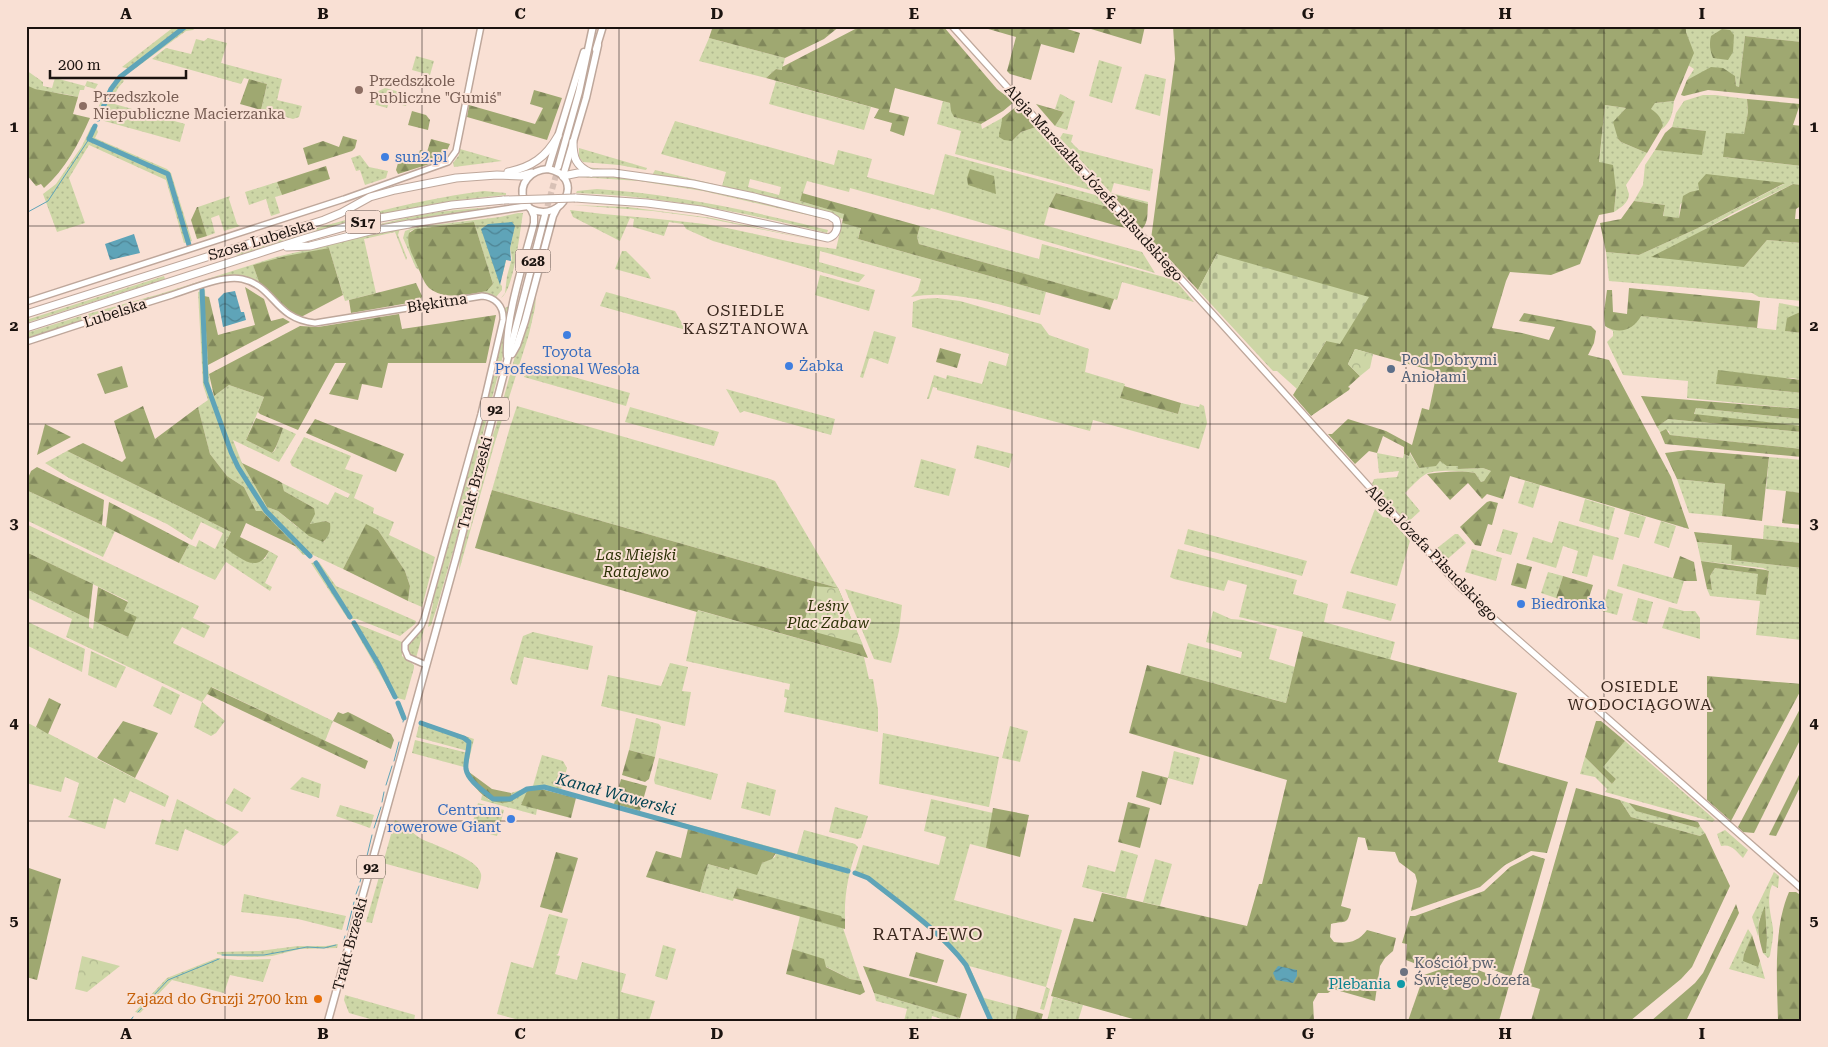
<svg xmlns="http://www.w3.org/2000/svg" width="1828" height="1047" viewBox="0 0 1828 1047" font-family="'Roboto Serif',serif">
<style>
.grass{fill:url(#grass-dots);fill-rule:evenodd}
.forest{fill:url(#forest-firs)}
.cemetery{fill:url(#cemetery-stones)}
.park{fill:url(#park-crowns)}
.water{fill:url(#water-waves)}
.lines{fill:none;stroke-linecap:round;stroke-linejoin:round}
.stream{stroke:#5fa4b8;stroke-width:1}
.canal{stroke:#5fa4b8;stroke-width:5}
.primary-tunnel{stroke:#d8c1b6;stroke-width:6;stroke-dasharray:6 3;stroke-linecap:butt}
.tertiary-casing{stroke:#bea79b;stroke-width:8}
.secondary-casing{stroke:#bea79b;stroke-width:8}
.primary-casing{stroke:#bea79b;stroke-width:9}
.motorway-casing{stroke:#bea79b;stroke-width:9}
.tertiary{stroke:#fff;stroke-width:5}
.secondary{stroke:#fff;stroke-width:5.5}
.primary{stroke:#fff;stroke-width:6}
.motorway{stroke:#fff;stroke-width:7}
.motorway-bridge-casing{stroke:#bea79b;stroke-width:9;stroke-linecap:butt}
.motorway-bridge{stroke:#fff;stroke-width:7}
.grid{fill:none;stroke:#1b130f;stroke-width:1;stroke-opacity:0.55}
.education-dot{fill:#8d6e63;stroke:#f9e0d4;stroke-width:2}
.shop-dot{fill:#3f7fe0;stroke:#f9e0d4;stroke-width:2}
.service-dot{fill:#5c6f8a;stroke:#f9e0d4;stroke-width:2}
.worship-dot{fill:#6b7280;stroke:#f9e0d4;stroke-width:2}
.culture-dot{fill:#0f9aa8;stroke:#f9e0d4;stroke-width:2}
.food-dot{fill:#e8710a;stroke:#f9e0d4;stroke-width:2}
.labels{text-anchor:middle;dominant-baseline:central;stroke-width:4;stroke-linejoin:round;paint-order:stroke}
.shield{fill:#f9e0d4;stroke:#5e504a;stroke-width:1}
.shield-label{font-size:14px;font-weight:bold;fill:#1b130f}
.education-label{font-size:15px;fill:#785e54;stroke:#f9e0d4;text-anchor:start}
.shop-label{font-size:15px;fill:#366cbe;stroke:#f9e0d4;text-anchor:start}
.street-label{font-size:15px;fill:#1b130f;stroke:#f9e0d4}
.service-label{font-size:15px;fill:#4e5e75;stroke:#f9e0d4;text-anchor:start}
.park-label{font-size:15px;font-style:italic;fill:#2d3206;stroke:#f9e0d4}
.worship-label{font-size:15px;fill:#5b616d;stroke:#f9e0d4;text-anchor:start}
.culture-label{font-size:15px;fill:#0d838f;stroke:#f9e0d4;text-anchor:end}
.food-label{font-size:15px;fill:#c56008;stroke:#f9e0d4;text-anchor:end}
.neighbourhood-label{font-size:16px;letter-spacing:1px;fill:#3a281e;stroke:#f9e0d4}
.water-label{font-size:16px;font-style:italic;fill:#024352;stroke:#f9e0d4}
.quarter-label{font-size:18px;letter-spacing:1px;fill:#3a281e;stroke:#f9e0d4}
.neatline{fill:none;stroke:#1b130f;stroke-width:2}
.grid-label{font-size:16px;text-anchor:middle;font-weight:bold;fill:#1b130f}
</style>
<defs>
<pattern id="grass-dots" width="8" height="8" patternUnits="userSpaceOnUse" patternTransform="scale(1.25)"><rect width="8" height="8" fill="#cdd6a6"/><path d="M2 2h.1M6 6h.1" fill="none" stroke="#afb78e" stroke-width="1.8" stroke-linecap="round"/></pattern>
<pattern id="forest-firs" width="22" height="20" patternUnits="userSpaceOnUse" patternTransform="scale(1.25)"><rect width="22" height="20" fill="#9fa871"/><path d="M5 1l3.5 6h-7zM16 11l3.5 6h-7z" fill="#81885b"/></pattern>
<pattern id="cemetery-stones" width="16" height="16" patternUnits="userSpaceOnUse" patternTransform="scale(1.25)"><rect width="16" height="16" fill="#cdd6a6"/><path d="M2 7V4a2 2 0 0 1 4 0v3zM10 15v-3a2 2 0 0 1 4 0v3z" fill="#afb78e"/></pattern>
<pattern id="park-crowns" width="20" height="18" patternUnits="userSpaceOnUse" patternTransform="scale(1.25)"><rect width="20" height="18" fill="#cdd6a6"/><path d="M2 6a3 3 0 1 1 6 0M12 15a3 3 0 1 1 6 0" fill="none" stroke="#afb78e"/></pattern>
<pattern id="water-waves" width="16" height="10" patternUnits="userSpaceOnUse" patternTransform="scale(1.25)"><rect width="16" height="10" fill="#5fa4b8"/><path d="M0 5q4-4 8 0t8 0" fill="none" stroke="#4e8494"/></pattern>
</defs>
<rect width="100%" height="100%" fill="#f9e0d4"/>
<g class="grass">
<path d="M175,26H198L193,30L186,31L133,70L122,67Z"/>
<path d="M1686,26H1802V42L1745,36L1739,87L1736,86L1735,76L1704,72L1687,80L1694,69L1688,65L1693,53L1686,32Z"/>
<path d="M208,38L227,43L221,63L282,79L277,100L302,106L299,117L293,119L261,110L267,84L244,78L241,84L152,59L166,48L191,54L196,39L204,41Z"/>
<path d="M709,38L785,58L782,70L776,69L766,78L699,61Z"/>
<path d="M416,56L434,61L430,75L412,70Z"/>
<path d="M1099,60L1122,67L1112,103L1089,96Z"/>
<path d="M26,70L43,82V86L52,88L55,78L85,86L87,81L98,84L95,89L85,86L84,90H80L78,97C61,92 44,93 28,87Z"/>
<path d="M1145,74L1166,79L1160,116L1135,109Z"/>
<path d="M119,76L124,81L118,88L111,103L185,124L180,142L97,119C95,105 110,87 119,76Z"/>
<path d="M776,81L871,107L864,130L769,104Z"/>
<path d="M385,88L400,92V97L408,100L406,106L389,102L387,108L369,103L372,94Z"/>
<path d="M1060,94C1066,96 1069,100 1075,101L1067,130L1055,126L1064,112L1055,109Z"/>
<path d="M1703,95H1715L1747,99L1748,112L1744,135L1723,157L1802,166V185L1793,184L1733,213L1701,232L1744,267L1767,240L1802,243V301L1759,297L1752,293L1609,281L1606,252L1639,255L1696,229L1784,184L1690,192L1680,205L1679,218L1663,217L1665,205L1634,201L1643,185L1645,165L1655,150L1702,154L1705,131L1672,127L1676,113L1684,101Z"/>
<path d="M943,101L950,103L954,117L981,124L982,129L1002,118V128L1012,141L1021,132L1036,127L1090,188V190L955,154L961,131L937,124Z"/>
<path d="M1674,101C1673,113 1671,122 1661,130L1663,126L1650,110L1655,103Z"/>
<path d="M1605,105L1626,108L1618,117V139L1621,142L1647,153L1626,185C1627,188 1628,191 1629,194C1629,203 1620,208 1614,212L1616,190L1599,163Z"/>
<path d="M675,121L834,165L838,150L872,159L867,177L934,195L945,154L1099,196L1108,207L1056,193L1049,207L1044,225L1142,252L1155,273L931,208L930,210L850,188L849,192L807,181L803,193H802L800,201L845,214L843,219L722,186L611,170L591,169L586,167L646,174H653L655,170L722,186L726,172L661,154ZM750,179L781,187L779,195L748,187Z"/>
<path d="M94,126L96,127L98,132L95,138L167,169L171,173L192,241L184,243L166,180L89,145L69,178L85,223L57,232L43,194L56,184L82,146L91,127Z"/>
<path d="M1063,133L1073,135L1071,142L1079,150L1153,169L1150,191L1114,183L1111,193L1148,202V204L1112,194L1060,138Z"/>
<path d="M579,148L647,168L646,170L619,165L583,162L579,157Z"/>
<path d="M460,149L502,161L454,167L453,163L459,155Z"/>
<path d="M360,155L369,167L388,171L386,178L365,185L360,170L356,171L351,158Z"/>
<path d="M592,176C649,176 714,190 770,204C788,209 808,212 825,219L703,191L639,181L580,177Z"/>
<path d="M277,182L282,195L275,197L280,213L271,216L266,199L249,205L245,192Z"/>
<path d="M597,189C675,194 751,211 828,230L827,233C743,212 663,196 576,193L577,191Z"/>
<path d="M484,191L506,193V195C413,202 325,227 237,256L236,253C318,227 399,202 484,191Z"/>
<path d="M230,196L229,199L237,224L240,226L224,231L219,215L211,218L215,233L207,236L198,207Z"/>
<path d="M573,205L628,207L712,218L823,242L706,218L653,211Z"/>
<path d="M511,206L433,216L391,223L311,242C353,231 395,219 438,212C462,209 487,208 511,206Z"/>
<path d="M570,210C614,216 659,218 704,224C748,231 791,244 836,249L842,223L861,227L858,239L1046,292L1040,315C998,305 955,289 911,297L918,290L921,279L820,251L819,262L865,275L859,282H857L713,241L686,229L683,224L669,222L664,236L633,227L634,219L630,218L620,241L573,217Z"/>
<path d="M518,213H523C520,230 514,290 501,298L505,293L507,276L512,258L510,248L515,226L500,284L502,286V290L496,297L482,293L460,296L487,291L493,284L474,222L415,229L410,231L412,253L419,270L416,268L403,238L405,231L416,227L500,217Z"/>
<path d="M920,226L1039,259L1042,244L1175,280L1194,302L1122,282L1117,300L919,244L917,237Z"/>
<path d="M400,228L398,235L407,258L406,260L395,232L364,239L376,293L345,301L329,248L253,265L259,282L267,290C253,279 240,273 222,277L26,340V333L84,315L160,294L276,257Z"/>
<path d="M622,251H626L648,273L651,279L615,269Z"/>
<path d="M820,275L875,290L869,311L815,295Z"/>
<path d="M164,276L165,279L26,323V320Z"/>
<path d="M205,290L208,365L210,385L214,396L229,385L264,397L246,440L272,453L275,450L283,428L296,434L279,462L233,440L242,463L267,507L278,511L296,526L324,542L330,523L326,521L310,525L314,508L284,491L282,483L328,505L335,492L348,498L350,494L292,466L290,462L304,437L351,456L345,469L363,475L354,498L374,508L373,513L394,522L389,535L435,557L422,607L408,601L410,586L405,571L378,530L366,525L343,569L313,555H303L262,511H256L244,487L227,476L210,454L198,407L208,400L203,385L198,292Z"/>
<path d="M606,292L675,311L686,330L600,306Z"/>
<path d="M536,296L535,308L529,334L495,442L459,571L460,556L485,457L496,426L518,345L524,332Z"/>
<path d="M937,298L960,301L1041,324L1049,335L1089,349L1085,372L1125,384L1120,398L1178,414L1181,403L1199,407L1200,404L1204,406L1207,423L1199,449L1093,420L1090,431L937,390V388L933,387L929,399H927L934,375L946,379L947,375L982,384L989,361L1006,366L1009,354L912,327L913,302L921,299Z"/>
<path d="M1779,303L1801,307L1800,312L1796,314L1786,331L1802,333V380L1792,378L1717,384L1802,393V409L1687,398L1688,381L1623,375L1607,342L1613,336V331L1605,326L1604,312L1776,330Z"/>
<path d="M509,306L505,348L475,464L468,499L437,607L431,625L428,627L433,603H432L482,419L505,322V308Z"/>
<path d="M874,331L896,337L888,364L871,358L869,359L863,378L860,377Z"/>
<path d="M528,364L630,393L626,406L524,377Z"/>
<path d="M726,389L835,419L831,435L744,411L740,413Z"/>
<path d="M517,406L770,479L775,481L838,588L492,490L510,427Z"/>
<path d="M630,407L719,432L714,446L625,422Z"/>
<path d="M1696,408L1802,419V426L1694,415Z"/>
<path d="M1668,419L1802,432V449L1670,435L1669,431L1664,430L1660,432L1657,427Z"/>
<path d="M977,445L1013,454L1009,468L974,458Z"/>
<path d="M67,451L231,532L223,547L231,551L265,559L269,551L278,556L265,583L272,587L270,591L226,562L215,580L179,563L189,544L196,547L199,540L215,549L223,533L201,522L192,540L167,524L69,478L45,463Z"/>
<path d="M1409,452L1419,468L1437,464L1440,461L1458,466V469L1483,468L1493,472L1484,481L1481,482L1475,473C1464,471 1437,469 1426,474C1419,478 1411,487 1405,493L1420,511L1407,523L1372,484L1374,479L1397,477L1399,471L1379,473L1377,453L1403,458L1404,454L1409,456Z"/>
<path d="M1769,457L1802,460V493L1766,489Z"/>
<path d="M921,459L956,469L949,496L914,487Z"/>
<path d="M1677,479L1725,484L1722,516L1689,513Z"/>
<path d="M1525,481L1540,485L1533,508L1518,503Z"/>
<path d="M26,490L115,531L103,557L26,520Z"/>
<path d="M1585,499L1615,508L1609,530L1579,521Z"/>
<path d="M1375,509L1383,517L1389,518L1410,541L1397,586L1350,573Z"/>
<path d="M1630,512L1646,517L1639,538L1624,534Z"/>
<path d="M1559,521L1619,538L1613,560L1593,555L1587,577L1572,573L1578,551L1563,546L1556,568L1526,559L1533,537L1552,543Z"/>
<path d="M1661,521L1676,526L1669,548L1654,543Z"/>
<path d="M26,524L199,606L193,618L210,626L204,638L182,627L173,643L333,721L325,741L212,687L202,702L225,721L216,733L211,736L194,727L202,702L66,637L72,619L26,597V589L89,619V627L93,629L94,621L128,637L124,611L128,601L26,552Z"/>
<path d="M1764,525L1802,529V543L1763,539Z"/>
<path d="M1188,529L1307,561L1302,576L1184,544Z"/>
<path d="M1503,529L1518,533L1511,555L1496,551Z"/>
<path d="M1455,534H1458L1466,543L1444,562L1436,553V549Z"/>
<path d="M1697,542L1732,545V560L1802,568V640L1756,635L1760,601L1710,596L1707,589L1712,590L1710,576L1715,568L1759,574L1766,595L1769,571L1763,568L1701,561Z"/>
<path d="M1178,549L1297,580L1293,594L1328,604L1324,622L1395,642L1390,660L1302,636L1303,632L1239,617L1247,585L1228,580L1224,591L1174,579L1170,577Z"/>
<path d="M1472,549L1502,558L1496,581L1465,572Z"/>
<path d="M319,562L336,586L416,621L415,624L400,636L357,619H348L311,563Z"/>
<path d="M1623,564L1684,581L1677,604L1617,586Z"/>
<path d="M1548,572L1563,576L1556,598L1541,593Z"/>
<path d="M845,589L902,605L899,631L891,663L874,659Z"/>
<path d="M1608,589L1623,594L1617,615L1602,611Z"/>
<path d="M1347,591L1396,604L1391,621L1342,608Z"/>
<path d="M1638,598L1653,602L1647,624L1632,620Z"/>
<path d="M1669,607L1684,611H1695L1700,618V639L1662,628Z"/>
<path d="M697,610L864,657L869,679H873L878,710V732L784,712L787,698L784,697L785,689L789,690L790,684L686,661Z"/>
<path d="M1213,611L1231,619L1243,620L1277,629L1269,659L1295,667L1286,703L1180,674L1188,643L1241,658L1242,652L1206,642Z"/>
<path d="M428,615L416,658L409,653V644Z"/>
<path d="M26,621L85,649L82,672L26,645Z"/>
<path d="M351,623L357,624L402,642V656L414,665V668L405,700L393,697Z"/>
<path d="M533,632L593,646L588,670L524,657L517,685L513,684L510,679L523,636Z"/>
<path d="M91,651L126,667L116,688L88,675Z"/>
<path d="M670,663L688,667L682,691L691,692L685,726L601,706L608,675L661,686Z"/>
<path d="M162,686L180,695L171,715L153,706Z"/>
<path d="M636,718L659,724L661,727L655,757L629,750Z"/>
<path d="M420,721L474,739L467,768L469,772L466,773L464,767L412,753L415,740L468,753V751L416,737Z"/>
<path d="M26,722L169,796L165,807L130,791L125,803L114,798L105,829L68,817L70,815L79,783L65,777L61,792L26,783Z"/>
<path d="M1010,726L1028,731L1020,762L1002,758Z"/>
<path d="M883,733L999,757L989,807L879,784Z"/>
<path d="M1625,741L1713,818L1715,820L1712,822L1703,819L1605,792L1607,789L1595,777L1580,774L1585,757L1612,784L1616,779L1602,767Z"/>
<path d="M1174,751L1200,758L1193,785L1168,778Z"/>
<path d="M542,755L563,761L567,768L561,790L797,854L804,830L855,844L858,847C849,870 844,894 845,919L737,888L733,901L700,892L708,864L728,870L730,867L762,863L775,857L776,853L542,788L521,804L537,809L536,815L481,800L482,795L489,800L513,801L511,793L533,786Z"/>
<path d="M659,758L718,774L711,800L655,784L654,780Z"/>
<path d="M302,777L321,784L319,798L290,789Z"/>
<path d="M747,782L776,790L770,816L741,808Z"/>
<path d="M234,788L251,798L242,812L225,803Z"/>
<path d="M177,799L239,832L224,846L185,829L178,851L155,844L162,819L170,822Z"/>
<path d="M931,799L993,813L986,848L970,844L954,900L1062,930L1046,987L1050,989L1044,1010L1040,1009L1046,987L969,966L984,998L1018,1007L1015,1021H989L961,961L933,933L864,877L854,874L863,845L939,865L946,837L924,831Z"/>
<path d="M1620,800L1629,803L1637,811L1698,828L1700,826L1705,833L1700,836L1631,817Z"/>
<path d="M478,803L504,810L497,836L471,829Z"/>
<path d="M340,805L374,815L370,828L336,816Z"/>
<path d="M835,807L868,816L861,838L857,839L829,832Z"/>
<path d="M395,820C405,824 411,832 420,838C432,845 478,858 481,874C482,878 479,885 478,889L383,863Z"/>
<path d="M1725,830L1748,850L1743,858C1737,852 1731,843 1721,846L1717,834Z"/>
<path d="M1121,850L1138,855L1126,898L1082,887L1088,865L1115,872Z"/>
<path d="M1155,859L1172,864L1160,906L1143,902Z"/>
<path d="M381,870L386,871L372,923L366,922Z"/>
<path d="M1774,872L1779,876L1778,888L1772,885C1766,899 1771,915 1773,928C1774,936 1771,948 1770,956L1768,958L1763,953H1765L1767,939L1765,908L1759,920L1758,936L1752,917Z"/>
<path d="M244,894L346,916L342,930L298,919L241,912Z"/>
<path d="M549,914L568,919L558,954L556,955L560,956L555,974L577,980L582,962L626,974L621,992L655,1001L649,1021H523L497,1014L511,962L533,968Z"/>
<path d="M800,916L843,928L861,981L850,979L792,949Z"/>
<path d="M1748,929L1752,935L1744,954L1759,964L1760,961L1765,979L1729,969Z"/>
<path d="M338,944L337,948L300,949L272,956L252,957L227,956L217,954V952L259,951L298,946H326Z"/>
<path d="M663,945L676,949L667,980L655,976Z"/>
<path d="M217,958L238,960L271,959L263,982L230,975L224,993L172,980L140,1013L135,1012L167,978Z"/>
<path d="M874,993L960,1018L959,1021H948L932,1016L931,1021L919,1019L904,1021L907,1009L876,1001Z"/>
<path d="M345,995L415,1015L414,1021H377L349,1013L344,1000Z"/>
<path d="M1053,997L1083,1005L1078,1021H1047Z"/>
</g>
<g class="forest">
<path d="M713,26H840L824,39L785,58L709,38Z"/>
<path d="M861,26H943L997,89L1014,102L1003,111L981,124L954,117L951,111L950,103L895,88L889,112L909,117L904,136L890,131L892,123L874,118L879,109L766,78L776,69L782,70V67Z"/>
<path d="M978,26H1058L1080,33L1074,53L1041,44L1031,80L1010,74L1007,71L1016,37Z"/>
<path d="M1081,26H1145L1141,44Z"/>
<path d="M1173,26H1686V32L1694,53L1674,101L1655,103L1651,109C1658,114 1661,117 1663,126L1647,153L1621,142L1618,139L1613,122L1626,108L1605,105L1599,162L1613,165L1616,190L1614,212L1599,215L1580,264L1551,275L1510,272L1506,281L1492,328L1522,333L1549,340L1555,327L1519,321L1524,313L1591,326L1596,331L1594,343L1588,355L1609,360L1671,477L1689,529L1510,476L1503,499L1487,494L1482,499L1468,483L1450,500L1427,474C1443,472 1459,470 1475,473L1481,482L1484,481L1491,471L1483,468L1458,469V466H1447L1440,461L1436,466L1419,468L1410,452L1409,456L1404,454V447L1383,436L1377,453L1369,451L1355,464L1328,434H1332L1348,419L1386,431L1412,445L1422,408L1429,410L1437,372L1355,349L1348,364L1360,376L1348,387L1350,388L1349,390L1311,416L1293,395L1326,341L1217,254L1198,290L1151,239L1175,59Z"/>
<path d="M1722,29L1730,30L1734,35L1733,52L1728,60L1713,58C1710,51 1709,44 1711,36Z"/>
<path d="M1745,36L1802,42L1800,76L1802,77V99L1708,90L1684,96L1681,95L1687,80L1711,67L1723,68L1735,76L1736,86L1739,87Z"/>
<path d="M249,79L267,84L261,110L240,104Z"/>
<path d="M26,85L35,89L78,97L73,114L90,118C79,143 65,170 44,188L41,184L36,186L26,174Z"/>
<path d="M534,90L562,98L547,140L467,117L469,105L535,124L543,108L530,104Z"/>
<path d="M1747,99L1800,104L1793,125L1802,126V166L1723,157L1726,133L1744,134L1748,112Z"/>
<path d="M1036,104L1064,112L1055,126Z"/>
<path d="M1017,106L1036,127L1021,132L1012,141L1004,140L999,137C999,130 1002,126 1002,118Z"/>
<path d="M412,111L426,115L430,120L428,130L408,125Z"/>
<path d="M1672,127L1706,131L1702,155L1655,150L1665,133Z"/>
<path d="M343,136L357,140L355,148L352,151L308,165L303,148L323,141L339,147Z"/>
<path d="M431,139L450,144L444,157L439,161L398,174L396,170L400,156L417,161L420,150L427,152Z"/>
<path d="M326,166L330,179L282,195L277,182Z"/>
<path d="M970,169L994,176L996,194L968,185L967,178Z"/>
<path d="M1706,174L1785,183L1696,229L1639,255L1606,252L1600,223L1621,219L1634,201L1665,205L1663,216L1679,218L1683,196L1690,192L1699,190L1698,183Z"/>
<path d="M1793,184L1802,185V205L1796,209L1795,219H1802V243L1767,240L1744,267L1651,257Z"/>
<path d="M802,193L920,226L917,237L919,244L1114,299L1110,310L858,239L861,228L842,223L844,214L800,201Z"/>
<path d="M1056,193L1108,207L1129,229L1049,207Z"/>
<path d="M1112,194L1148,204C1147,212 1149,222 1142,229Z"/>
<path d="M197,207H198L207,236L197,239L191,220Z"/>
<path d="M474,222L493,284L487,291C469,294 445,301 429,288C423,282 420,271 416,263C412,254 406,243 409,233L415,229Z"/>
<path d="M329,248L343,295L301,317L290,311L259,282L253,265L286,256Z"/>
<path d="M416,283L422,296L420,301L351,313L349,300Z"/>
<path d="M245,287L264,299L271,321L283,318L290,322L208,365L204,296L209,297L218,335L255,325Z"/>
<path d="M1629,288L1760,301L1757,328L1641,316C1633,330 1620,335 1605,326L1604,312L1607,290H1612L1613,312L1627,314Z"/>
<path d="M1802,307V333L1785,331L1787,318L1800,312Z"/>
<path d="M399,314L402,329L496,315L486,363H388L382,388L362,384L358,400L329,394L346,363H335L298,430L260,414L258,412L264,397L229,385L214,396L209,374L300,326L318,327Z"/>
<path d="M940,348L961,354L957,368L936,362Z"/>
<path d="M122,366L128,387L105,394L97,374Z"/>
<path d="M1718,370L1802,380V393L1716,384Z"/>
<path d="M1124,386L1181,403L1178,414L1120,398Z"/>
<path d="M1641,396L1802,409V419L1696,408L1694,414L1802,426V432L1668,419L1657,427Z"/>
<path d="M143,406L155,439L198,407L210,454L227,476L244,487L256,511H262L297,547L246,523L240,537L269,551C256,576 240,556 223,547L231,532L67,451L83,443L122,462L126,458L114,421Z"/>
<path d="M256,418L283,428C281,434 276,449 272,453L246,440Z"/>
<path d="M315,419L404,454L396,472L306,433Z"/>
<path d="M45,424L71,437L37,455Z"/>
<path d="M1666,429L1670,435L1802,449V457L1665,444L1660,432Z"/>
<path d="M1688,450L1769,457L1762,521L1722,516L1725,484L1677,479L1665,453Z"/>
<path d="M242,463L279,481L282,483L284,491L314,508L315,514L310,524L326,521L330,523C331,531 329,536 323,542L309,536L278,511L267,507Z"/>
<path d="M37,467L104,500L102,525L26,490V483L31,471Z"/>
<path d="M492,490L838,588L868,658L698,610L697,612L475,548Z"/>
<path d="M1786,491L1802,493V525L1782,523Z"/>
<path d="M1490,501L1498,503L1492,525L1488,524L1481,546L1475,545L1460,527L1487,502Z"/>
<path d="M109,502L189,544L179,563L106,527Z"/>
<path d="M366,524L378,530L405,571L410,586L408,601L343,569Z"/>
<path d="M1694,532L1802,543V568L1731,560L1732,545L1697,542Z"/>
<path d="M26,552L93,584L89,619L26,589Z"/>
<path d="M1680,556L1694,562L1697,581H1684L1673,578Z"/>
<path d="M1701,561L1766,570L1769,571L1766,595L1756,594L1758,574L1715,568L1710,576L1712,590L1707,589Z"/>
<path d="M1517,563L1532,567L1526,589L1511,585Z"/>
<path d="M1563,576L1593,585L1586,607L1556,598Z"/>
<path d="M98,587L128,602L124,611L137,617L128,637L94,621Z"/>
<path d="M1302,636L1517,693L1498,762L1568,782L1547,853L1531,851L1505,865L1480,887L1411,911L1417,881L1415,874L1399,862L1395,852L1368,850L1365,838L1358,837L1341,906L1351,909C1347,926 1346,920 1331,924L1330,937L1334,942C1348,944 1358,942 1367,930L1396,938L1393,951L1385,958L1380,966L1375,1001L1333,989L1328,993H1318L1313,1002L1314,1021H1140L1051,996L1074,918L1093,922L1102,893L1247,926L1259,884H1262L1287,780L1129,733L1147,665L1286,703Z"/>
<path d="M1707,676L1802,684V688L1731,821L1707,800Z"/>
<path d="M211,687L368,761L365,769L207,694Z"/>
<path d="M49,698L61,704L48,734L36,727Z"/>
<path d="M1802,705V736L1754,833L1743,832L1738,827Z"/>
<path d="M338,712L343,714L348,712L391,734L394,740L391,749L333,721Z"/>
<path d="M123,721L158,733L135,778L97,758Z"/>
<path d="M1596,721H1601L1625,741L1603,767L1616,779L1612,784L1585,757Z"/>
<path d="M629,750L655,757L649,779L645,782L622,775Z"/>
<path d="M1802,769V783L1776,836L1769,835Z"/>
<path d="M1142,771L1168,778L1161,805L1136,797Z"/>
<path d="M469,772L492,789L511,793L513,801C490,808 477,792 466,773Z"/>
<path d="M621,779L647,786L640,811L614,804Z"/>
<path d="M537,788L576,798L571,818L521,805L527,791Z"/>
<path d="M1576,788L1620,800L1631,817L1700,836L1705,833L1730,886L1692,967L1681,979L1630,1021H1531L1540,989L1520,983Z"/>
<path d="M1128,802L1150,808L1140,848L1118,842Z"/>
<path d="M1629,803L1698,822L1700,826L1698,828L1636,811Z"/>
<path d="M993,808L1029,815L1020,857L986,848Z"/>
<path d="M688,829L776,853L772,859L762,863L757,875L730,867L729,870L708,864L700,892L646,877L656,851L681,858Z"/>
<path d="M556,852L578,858L562,913L540,907Z"/>
<path d="M1533,855L1545,859L1511,977L1467,959L1457,958L1424,967L1406,960L1407,944L1402,943L1410,916H1415L1484,891L1510,867Z"/>
<path d="M26,867L61,879L37,980L26,977Z"/>
<path d="M737,888L841,916L842,918L845,919V929L733,898Z"/>
<path d="M1789,892H1796L1802,896V1021H1778C1777,980 1773,929 1789,892Z"/>
<path d="M1736,904L1739,913L1686,1021H1651L1695,983L1703,973Z"/>
<path d="M1765,906L1767,939L1766,953H1763C1757,932 1756,926 1765,906Z"/>
<path d="M1752,935L1760,961L1758,967L1743,961L1744,954Z"/>
<path d="M792,949L824,959L826,967L850,979L861,981L865,992L860,995L786,974Z"/>
<path d="M916,952L944,960L937,983L909,976Z"/>
<path d="M1459,963L1510,982L1499,1021H1408L1424,975Z"/>
<path d="M863,966L967,994L960,1018L874,993Z"/>
<path d="M1018,1007L1043,1014L1041,1021H1015Z"/>
</g>
<path class="cemetery" d="M1217,254L1369,297L1340,344L1326,341L1297,389L1277,371H1273L1198,290Z"/>
<g class="park">
<path d="M1355,349L1373,354L1370,368L1360,376L1348,364Z"/>
<path d="M814,586L838,588L863,645L815,632L804,623Z"/>
<path d="M82,956L120,966L87,992L75,989Z"/>
</g>
<g class="water">
<path d="M512,222L515,226L510,248L511,261L506,260L500,285L481,229L488,224Z"/>
<path d="M134,234L140,253L110,260L105,244Z"/>
<path d="M235,291L241,312H244L246,320L223,327L218,299L224,293Z"/>
<path d="M1278,966L1297,970V976L1293,983L1276,980L1273,973Z"/>
</g>
<g class="lines">
<g class="stream">
<path d="M26,213L48,201L89,139"/>
<path d="M403,722L404,718"/>
<path d="M394,761L399,742"/>
<path d="M386,785L392,766"/>
<path d="M382,802L384,792"/>
<path d="M374,828L381,807"/>
<path d="M367,856L372,835"/>
<path d="M363,871L365,862"/>
<path d="M360,882L362,875"/>
<path d="M356,894L359,886"/>
<path d="M347,930L354,902"/>
<path d="M343,943L345,936"/>
<path d="M222,955H264L307,947L324,948L336,945"/>
<path d="M138,1012L168,980L219,959"/>
<path d="M130,1021L133,1017"/>
</g>
<g class="canal">
<path d="M98,119L111,89L120,77L186,26"/>
<path d="M95,126L89,139L168,174L189,245"/>
<path d="M202,289L206,382L231,452L238,467L266,511L310,556"/>
<path d="M316,563L350,617"/>
<path d="M354,623L379,665L395,697"/>
<path d="M398,703L404,718"/>
<path d="M421,723L464,738L469,742C469,751 465,761 466,769C468,781 484,791 493,799H510L527,789L544,787L848,871"/>
<path d="M855,873L868,878C902,905 939,930 966,965L991,1021"/>
</g>
<path class="primary-tunnel" d="M545,215L558,168"/>
<defs>
<g id="tertiary">
<path d="M26,302L344,199L448,162L456,151L481,26"/>
<path d="M26,342C75,326 123,310 172,295C191,289 222,275 242,279C275,286 274,319 315,323L482,296C495,297 504,306 503,320L481,414L424,619L421,626L405,644V650L408,657L426,665"/>
</g>
<path id="secondary" d="M952,26L1459,586L1491,616L1802,889"/>
<g id="primary">
<path d="M596,49L603,26"/>
<path d="M558,167L579,92L593,26"/>
<path d="M548,169C586,176 563,224 531,209C528,207 526,204 524,200C518,183 531,170 548,169Z"/>
<path d="M548,169L584,52"/>
<path d="M563,176L586,98L598,45"/>
<path d="M409,224L528,206"/>
<path d="M512,354L517,345L525,321L553,216L557,208"/>
<path d="M507,356C505,318 524,261 534,223V216L531,209"/>
<path d="M328,1021L456,558L545,215"/>
</g>
<g id="motorway">
<path d="M573,142C573,158 576,166 591,173"/>
<path d="M508,172C532,167 546,157 558,136"/>
<path d="M563,176L578,173H614L693,184L754,197L830,216L836,220C839,228 836,236 828,238L701,210L647,203L575,198"/>
<path d="M287,247L310,246L370,231L409,224"/>
<path d="M26,314L324,220L341,213L370,197L395,190L456,178L497,175L521,176L532,173"/>
<path d="M26,328L306,238L369,220L452,205L504,200"/>
</g>
</defs>
<use href="#tertiary" class="tertiary-casing"/>
<use href="#secondary" class="secondary-casing"/>
<use href="#primary" class="primary-casing"/>
<use href="#motorway" class="motorway-casing"/>
<use href="#tertiary" class="tertiary"/>
<use href="#secondary" class="secondary"/>
<use href="#primary" class="primary"/>
<use href="#motorway" class="motorway"/>
<defs>
<path id="motorway-bridge" d="M504,200L575,198"/>
</defs>
<use href="#motorway-bridge" class="motorway-bridge-casing"/>
<use href="#motorway-bridge" class="motorway-bridge"/>
</g>
<path class="grid" d="M225,26V1021M422,26V1021M619,26V1021M816,26V1021M1012,26V1021M1210,26V1021M1406,26V1021M1604,26V1021M26,226H1802M26,424H1802M26,623H1802M26,821H1802"/>
<g class="education-dot">
<circle cx="359" cy="90" r="5"/>
<circle cx="83" cy="106" r="5"/>
</g>
<g class="shop-dot">
<circle cx="385" cy="157" r="5"/>
<circle cx="567" cy="335" r="5"/>
<circle cx="789" cy="366" r="5"/>
<circle cx="1521" cy="604" r="5"/>
<circle cx="511" cy="819" r="5"/>
</g>
<circle class="service-dot" cx="1391" cy="369" r="5"/>
<circle class="worship-dot" cx="1404" cy="972" r="5"/>
<circle class="culture-dot" cx="1401" cy="984" r="5"/>
<circle class="food-dot" cx="318" cy="999" r="5"/>
<g class="labels">
<g class="shield">
<rect x="345.5" y="210.5" width="35" height="23" rx="4"/>
<rect x="515.5" y="249.5" width="35" height="23" rx="4"/>
<rect x="481" y="397.5" width="28" height="23" rx="4"/>
<rect x="357" y="855.5" width="28" height="23" rx="4"/>
</g>
<g class="shield-label">
<text x="363" y="222">S17</text>
<text x="533" y="261">628</text>
<text x="495" y="409">92</text>
<text x="371" y="867">92</text>
</g>
<g class="education-label">
<text x="369" y="81">Przedszkole<tspan x="369" dy="17">Publiczne "Gumiś"</tspan></text>
<text x="93" y="97">Przedszkole<tspan x="93" dy="17">Niepubliczne Macierzanka</tspan></text>
</g>
<g class="shop-label">
<text x="395" y="157">sun2.pl</text>
<text x="567" y="352" text-anchor="middle">Toyota<tspan x="567" dy="17">Professional Wesoła</tspan></text>
<text x="799" y="366">Żabka</text>
<text x="1531" y="604">Biedronka</text>
<text x="501" y="810" text-anchor="end">Centrum<tspan x="501" dy="17">rowerowe Giant</tspan></text>
</g>
<g class="street-label">
<text transform="translate(1094 183) rotate(48)">Aleja Marszałka Józefa Piłsudskiego</text>
<text transform="translate(261 240) rotate(-17)">Szosa Lubelska</text>
<text transform="translate(437 303) rotate(-9)">Błękitna</text>
<text transform="translate(115 313) rotate(-18)">Lubelska</text>
<text transform="translate(475 483) rotate(-75)">Trakt Brzeski</text>
<text transform="translate(1432 553) rotate(46)">Aleja Józefa Piłsudskiego</text>
<text transform="translate(350 944) rotate(-75)">Trakt Brzeski</text>
</g>
<g class="service-label">
<text x="1401" y="360">Pod Dobrymi<tspan x="1401" dy="17">Aniołami</tspan></text>
</g>
<g class="park-label">
<text x="636" y="555">Las Miejski<tspan x="636" dy="17">Ratajewo</tspan></text>
<text x="828" y="606">Leśny<tspan x="828" dy="17">Plac Zabaw</tspan></text>
</g>
<g class="worship-label">
<text x="1414" y="963">Kościół pw.<tspan x="1414" dy="17">Świętego Józefa</tspan></text>
</g>
<g class="culture-label">
<text x="1391" y="984">Plebania</text>
</g>
<g class="food-label">
<text x="308" y="999">Zajazd do Gruzji 2700 km</text>
</g>
<g class="neighbourhood-label">
<text x="746" y="310">OSIEDLE<tspan x="746" dy="18">KASZTANOWA</tspan></text>
<text x="1640" y="686">OSIEDLE<tspan x="1640" dy="18">WODOCIĄGOWA</tspan></text>
</g>
<g class="water-label">
<text transform="translate(616 794) rotate(15)">Kanał Wawerski</text>
</g>
<g class="quarter-label">
<text x="928" y="933">RATAJEWO</text>
</g>
</g>
<rect width="1828" height="1047" fill="none" stroke="#f9e0d4" stroke-width="55"/>
<path d="M50 70v8h136v-8" fill="none" stroke="#1b130f" stroke-width="2.5"/>
<text x="58" y="70" font-size="15" fill="#1b130f" stroke="#f9e0d4" stroke-width="4" paint-order="stroke">200 m</text>
<rect x="28" y="28" width="1772" height="992" class="neatline"/>
<g class="grid-label">
<text x="126" y="19">A</text>
<text x="323" y="19">B</text>
<text x="520" y="19">C</text>
<text x="717" y="19">D</text>
<text x="914" y="19">E</text>
<text x="1111" y="19">F</text>
<text x="1308" y="19">G</text>
<text x="1505" y="19">H</text>
<text x="1702" y="19">I</text>
<text x="14" y="132">1</text>
<text x="1814" y="132">1</text>
<text x="14" y="331">2</text>
<text x="1814" y="331">2</text>
<text x="14" y="529">3</text>
<text x="1814" y="529">3</text>
<text x="14" y="728">4</text>
<text x="1814" y="728">4</text>
<text x="14" y="926">5</text>
<text x="1814" y="926">5</text>
<text x="126" y="1039">A</text>
<text x="323" y="1039">B</text>
<text x="520" y="1039">C</text>
<text x="717" y="1039">D</text>
<text x="914" y="1039">E</text>
<text x="1111" y="1039">F</text>
<text x="1308" y="1039">G</text>
<text x="1505" y="1039">H</text>
<text x="1702" y="1039">I</text>
</g>
</svg>
